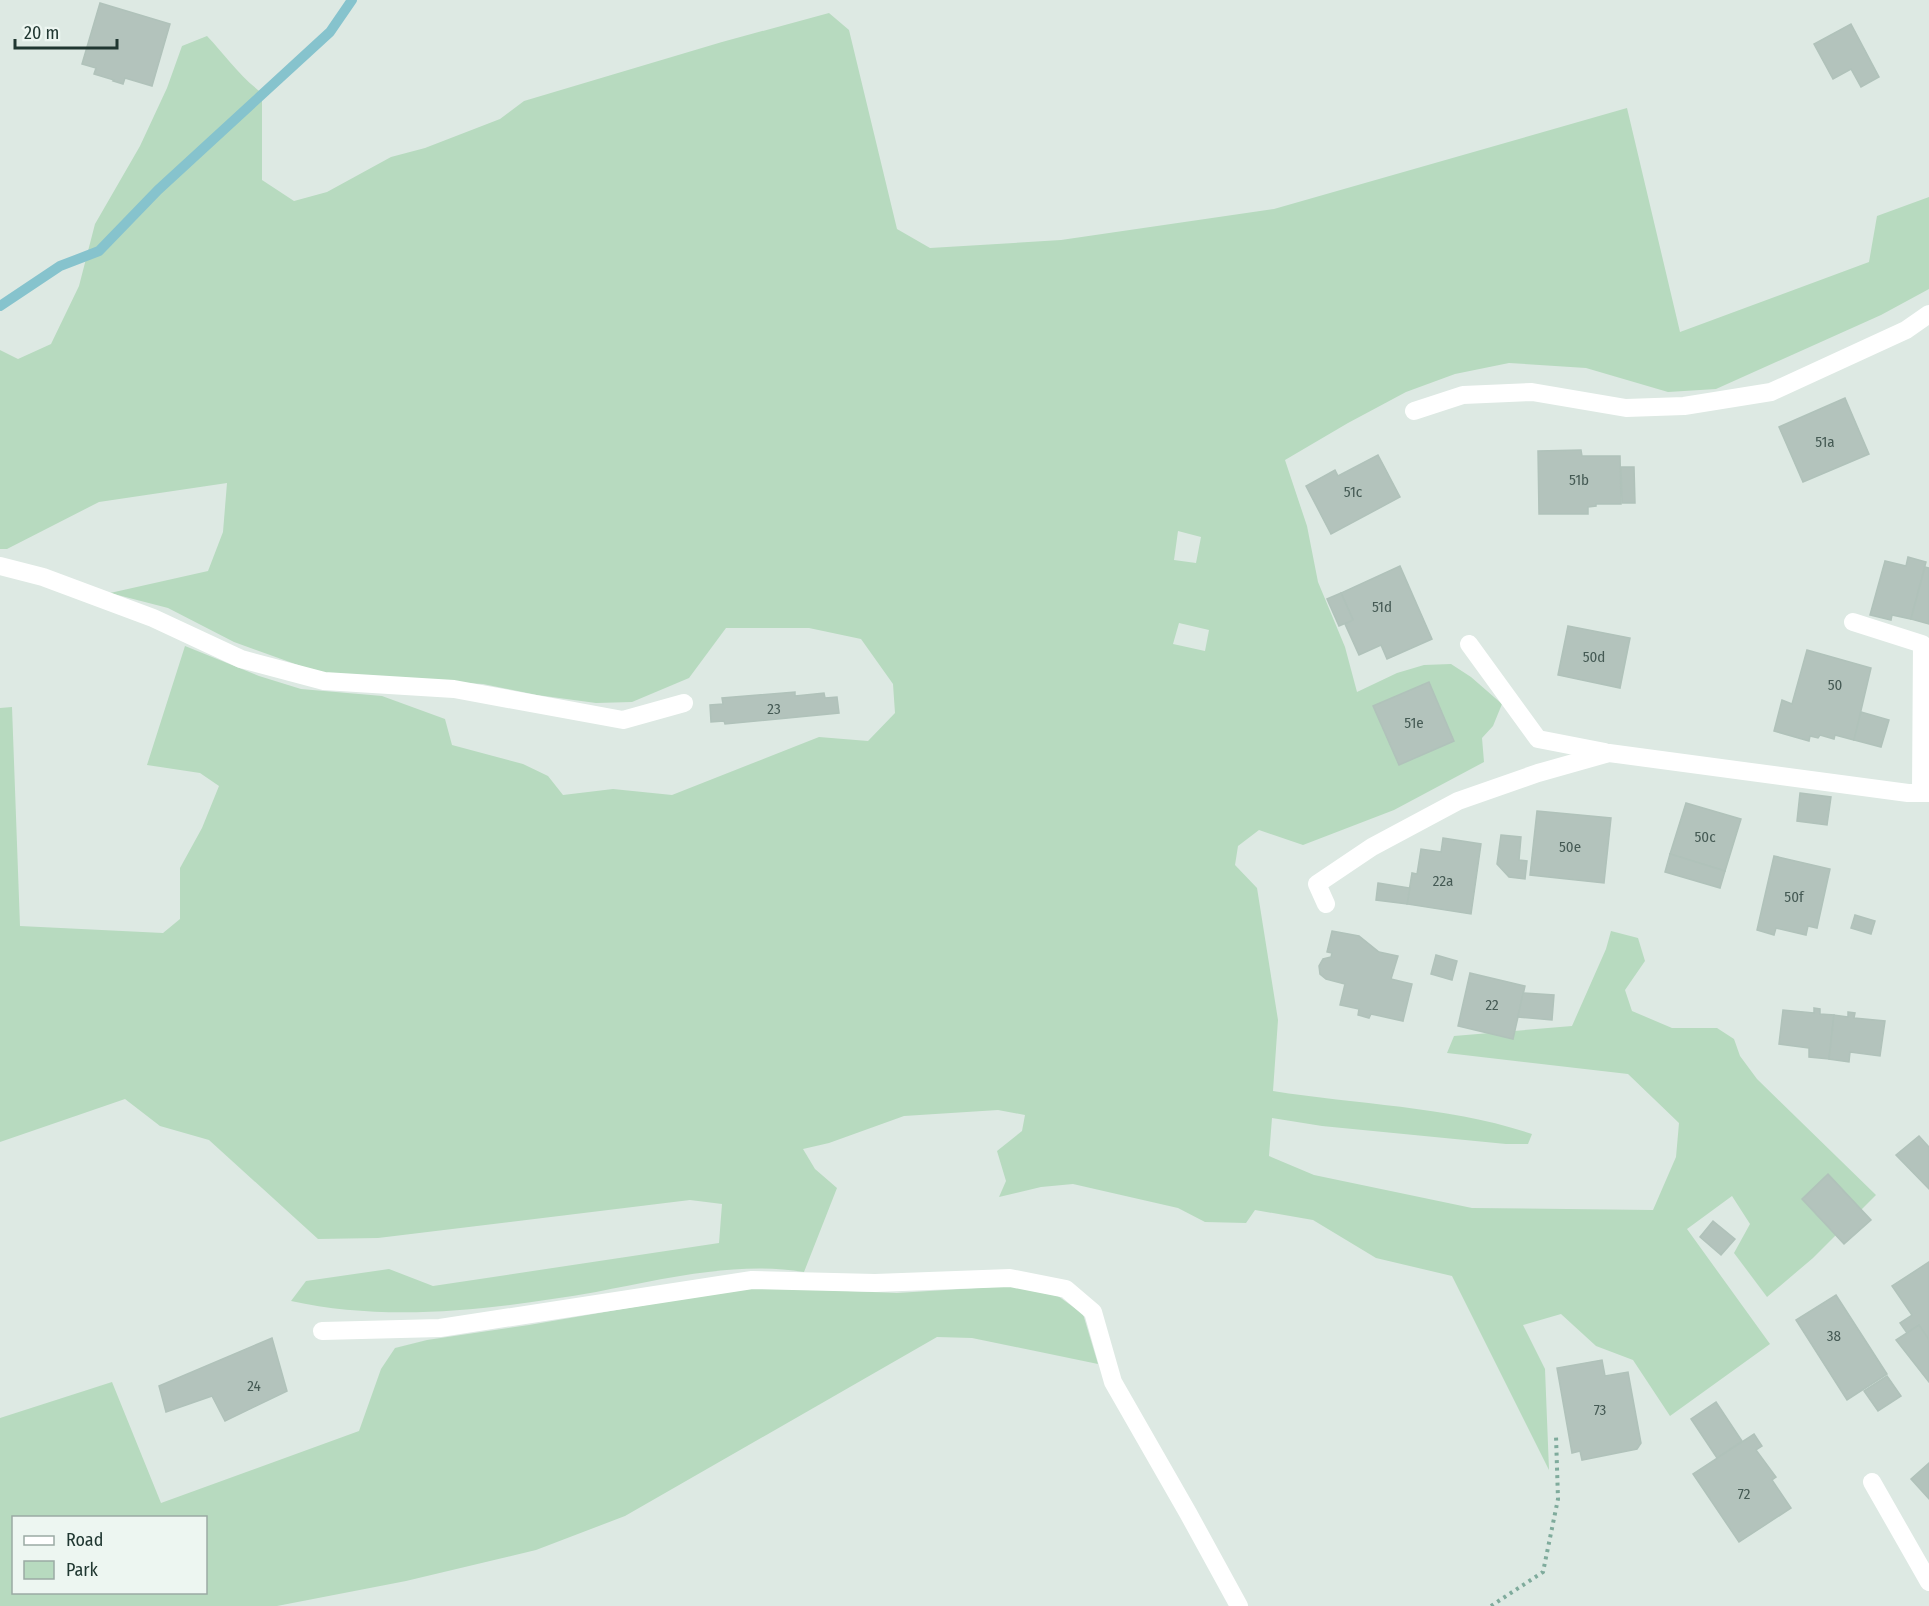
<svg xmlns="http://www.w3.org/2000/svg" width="1929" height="1606" viewBox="0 0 1929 1606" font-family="'Fira Sans Condensed',sans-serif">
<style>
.green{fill:#b7dabf;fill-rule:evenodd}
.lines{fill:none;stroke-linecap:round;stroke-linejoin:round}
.stream{stroke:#86c3cd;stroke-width:10}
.building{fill:#b3c3bc;stroke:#b0c2ba;stroke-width:1.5}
.path{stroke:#7fab9c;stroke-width:4;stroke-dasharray:3 4.5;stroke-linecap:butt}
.minor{stroke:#fff;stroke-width:18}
.labels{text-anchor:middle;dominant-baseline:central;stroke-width:4.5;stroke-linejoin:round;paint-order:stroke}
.number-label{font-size:15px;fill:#455a54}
</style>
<rect width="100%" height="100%" fill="#dde9e3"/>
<g class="green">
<path d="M829,13L849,30L897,229L930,248L1061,240L1274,209L1627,108L1680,332L1869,262L1877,216L1929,197V289L1881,315L1716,389L1668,392L1586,368L1509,363L1455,374L1406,392L1348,423L1285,460L1307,526L1318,582L1345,647L1357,692L1397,673L1424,665L1451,664L1471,677L1502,704L1493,726L1482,738L1484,762L1394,810L1303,845L1259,830L1238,846L1235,865L1257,888L1278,1020L1273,1091C1359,1105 1449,1106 1532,1134L1528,1144H1506L1322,1126L1272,1118L1269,1156L1314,1175L1472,1208L1653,1210L1676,1157L1679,1123L1628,1074L1447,1053L1454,1036L1572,1026L1606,949L1611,931L1638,938L1645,961L1625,990L1632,1011L1672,1028H1717L1734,1039L1740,1056L1757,1079L1876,1195L1813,1258L1767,1297L1734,1253L1750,1224L1732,1196L1687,1229L1770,1344L1670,1416L1633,1360L1596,1346L1561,1314L1523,1325L1545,1369L1549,1470L1452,1276L1376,1258L1313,1220L1255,1210L1246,1223L1205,1222L1178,1208L1073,1184L1041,1187L999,1197L1006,1181L997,1151L1022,1131L1025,1115L998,1110L904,1116L829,1143L803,1149L815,1169L837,1188L804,1272C736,1261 663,1279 596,1292C496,1309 391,1323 291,1301L306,1281L389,1269L433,1286L719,1243L722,1204L690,1200L378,1238L318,1239L209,1140L160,1126L125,1099L0,1142V708L12,707L20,926L163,933L180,919V868L202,828L219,786L200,773L147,765L185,646L259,676L301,689L382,696L445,719L452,745L523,764L548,776L563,795L613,789L672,795L819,737L868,741L895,713L893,684L861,639L809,628H726L689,678L632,702L596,703L537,695L483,684L326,675L234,642L168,608L110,593L208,571L223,532L227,483L99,502L7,549H0V350L18,359L51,344L79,286L95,224L140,146L167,88L182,46L207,36C226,56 240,77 262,93V180L294,201L327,192L391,157L425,148L500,119L524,101L722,42ZM1178,531L1201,537L1196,563L1174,560ZM1179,623L1209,630L1205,651L1173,644Z"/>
<path d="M1009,1286L1058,1296L1083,1314L1098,1364L972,1338L937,1337L625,1516L536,1550L406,1581L277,1606H0V1418L112,1382L161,1503L359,1431L381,1369L395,1348L427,1340L529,1325L751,1287L897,1293ZM14,1518H206V1592H14Z"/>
</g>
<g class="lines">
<path class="stream" d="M0,306L60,266L99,251L158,190L330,32L352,0"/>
</g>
<g class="building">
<path d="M100,3L170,24L152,86L125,78L123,84L113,81L114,80L94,74L96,68L82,64Z"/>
<path d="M1851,24L1879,77L1861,87L1851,69L1833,79L1814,44Z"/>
<path d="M1845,398L1869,454L1803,482L1779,427Z"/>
<path d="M1581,450L1582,456H1620L1621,504H1596V506L1588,507V514H1539L1538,451Z"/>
<path d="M1378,455L1400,497L1331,534L1306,486L1335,470L1338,476Z"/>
<path d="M1621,467H1634L1635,503H1622Z"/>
<path d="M1908,557L1926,562L1911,619L1892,615L1891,620L1870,615L1885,561L1906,566Z"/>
<path d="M1400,566L1432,639L1387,659L1381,645L1359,655L1345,624L1353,620L1341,593Z"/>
<path d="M1925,567L1929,568V624L1911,619Z"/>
<path d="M1341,593L1353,620L1339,626L1327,599Z"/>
<path d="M1568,626L1630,638L1620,688L1558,675Z"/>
<path d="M1807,650L1871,668L1854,740L1835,735L1834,739L1820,735L1818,738L1810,736L1809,741L1774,731L1782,700L1792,704Z"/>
<path d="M1429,682L1454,741L1399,765L1373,706Z"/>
<path d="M795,692V696L824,693L825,698L837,697L839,713L725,724L724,721L711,722L710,705L723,704L722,698Z"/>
<path d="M1861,712L1889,720L1881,747L1854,740Z"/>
<path d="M1800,793L1831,797L1827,825L1797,821Z"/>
<path d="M1686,803L1741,819L1725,871L1670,854Z"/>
<path d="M1537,811L1611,818L1604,883L1530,875Z"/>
<path d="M1501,835L1521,837L1519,860L1527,861L1525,879L1509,877L1497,864Z"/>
<path d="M1443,838L1481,844L1471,914L1407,904L1412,873L1417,874L1421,849L1441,852Z"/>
<path d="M1670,854L1725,871L1720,888L1665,872Z"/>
<path d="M1774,856L1830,869L1817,928L1808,926L1806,935L1776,928L1774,935L1757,930Z"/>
<path d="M1378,883L1410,888L1407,904L1376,900Z"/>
<path d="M1855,915L1875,921L1871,934L1851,928Z"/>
<path d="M1332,931L1359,936L1379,952L1398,956L1391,979L1412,984L1403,1021L1371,1014L1369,1018L1358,1015L1359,1009L1340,1005L1345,984L1326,979L1320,974L1319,966L1323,959L1331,957L1332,953L1327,952Z"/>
<path d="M1436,955L1457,961L1452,980L1431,974Z"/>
<path d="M1470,973L1525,986L1513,1039L1458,1026Z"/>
<path d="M1523,993L1554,995L1552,1020L1518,1017Z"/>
<path d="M1814,1008L1820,1009V1014L1834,1015L1829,1059L1809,1057V1048L1779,1044L1783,1010L1814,1013Z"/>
<path d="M1848,1012L1855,1013L1854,1018L1885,1021L1880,1056L1850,1052L1849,1062L1829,1059L1834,1015L1848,1017Z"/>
<path d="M1919,1136L1929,1147V1189L1896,1155Z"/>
<path d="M1828,1174L1871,1220L1844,1244L1802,1199Z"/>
<path d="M1713,1221L1735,1239L1721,1255L1700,1237Z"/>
<path d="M1929,1262V1340L1919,1325L1907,1333L1900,1323L1912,1315L1892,1286Z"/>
<path d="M1836,1295L1887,1374L1847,1400L1796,1320Z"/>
<path d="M1919,1325L1929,1340V1382L1896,1340Z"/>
<path d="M272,1338L287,1391L225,1421L212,1396L166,1412L159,1386Z"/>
<path d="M1602,1360L1605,1376L1628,1372L1641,1443L1637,1449L1582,1460L1580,1451L1572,1453L1557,1368Z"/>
<path d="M1887,1376L1901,1396L1878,1411L1864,1391Z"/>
<path d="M1716,1402L1742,1441L1717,1458L1691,1419Z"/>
<path d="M1754,1434L1762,1446L1756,1450L1776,1477L1772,1480L1791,1508L1739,1542L1693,1474Z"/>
<path d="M1929,1463V1499L1911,1479Z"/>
</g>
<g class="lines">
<path class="path" d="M1491,1606L1543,1572L1558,1499L1556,1436"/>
<g class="minor">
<path d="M1414,411L1463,395L1532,392L1626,408L1684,406L1771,392L1906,330L1929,314"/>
<path d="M0,566L43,577L153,618L241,659L324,681L454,689L623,720L684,703"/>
<path d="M1853,622L1922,644L1921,793"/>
<path d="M1469,644L1538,739L1605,752"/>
<path d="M1326,904L1317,884L1372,847L1458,801L1538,773L1609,753L1908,793H1929"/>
<path d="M322,1331L440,1328L752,1280L875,1283L1010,1278L1066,1289L1093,1312L1113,1382L1188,1513L1239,1606"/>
<path d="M1872,1482L1929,1582"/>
</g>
</g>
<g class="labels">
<g class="number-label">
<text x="1825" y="442">51a</text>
<text x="1579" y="480">51b</text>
<text x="1353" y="492">51c</text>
<text x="1382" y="607">51d</text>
<text x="1594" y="657">50d</text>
<text x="1835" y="685">50</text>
<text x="774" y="709">23</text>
<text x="1414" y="723">51e</text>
<text x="1705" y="837">50c</text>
<text x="1570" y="847">50e</text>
<text x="1443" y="881">22a</text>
<text x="1794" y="897">50f</text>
<text x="1492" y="1005">22</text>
<text x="1834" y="1336">38</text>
<text x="254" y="1386">24</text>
<text x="1600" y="1410">73</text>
<text x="1744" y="1494">72</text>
</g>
</g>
<rect x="12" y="1516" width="195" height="78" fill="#edf6f1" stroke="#9baaa4" stroke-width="1.5"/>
<rect x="24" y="1536" width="30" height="9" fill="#ffffff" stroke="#9baaa4" stroke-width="1.5"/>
<text x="66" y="1546" font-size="18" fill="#203731">Road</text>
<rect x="24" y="1561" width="30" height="18" fill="#b7dabf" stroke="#9baaa4" stroke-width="1.5"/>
<text x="66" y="1576" font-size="18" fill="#203731">Park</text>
<path d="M15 39v9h102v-9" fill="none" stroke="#203731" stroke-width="3"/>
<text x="24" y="39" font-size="18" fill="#203731" stroke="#edf6f1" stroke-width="4.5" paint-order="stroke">20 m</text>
</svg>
